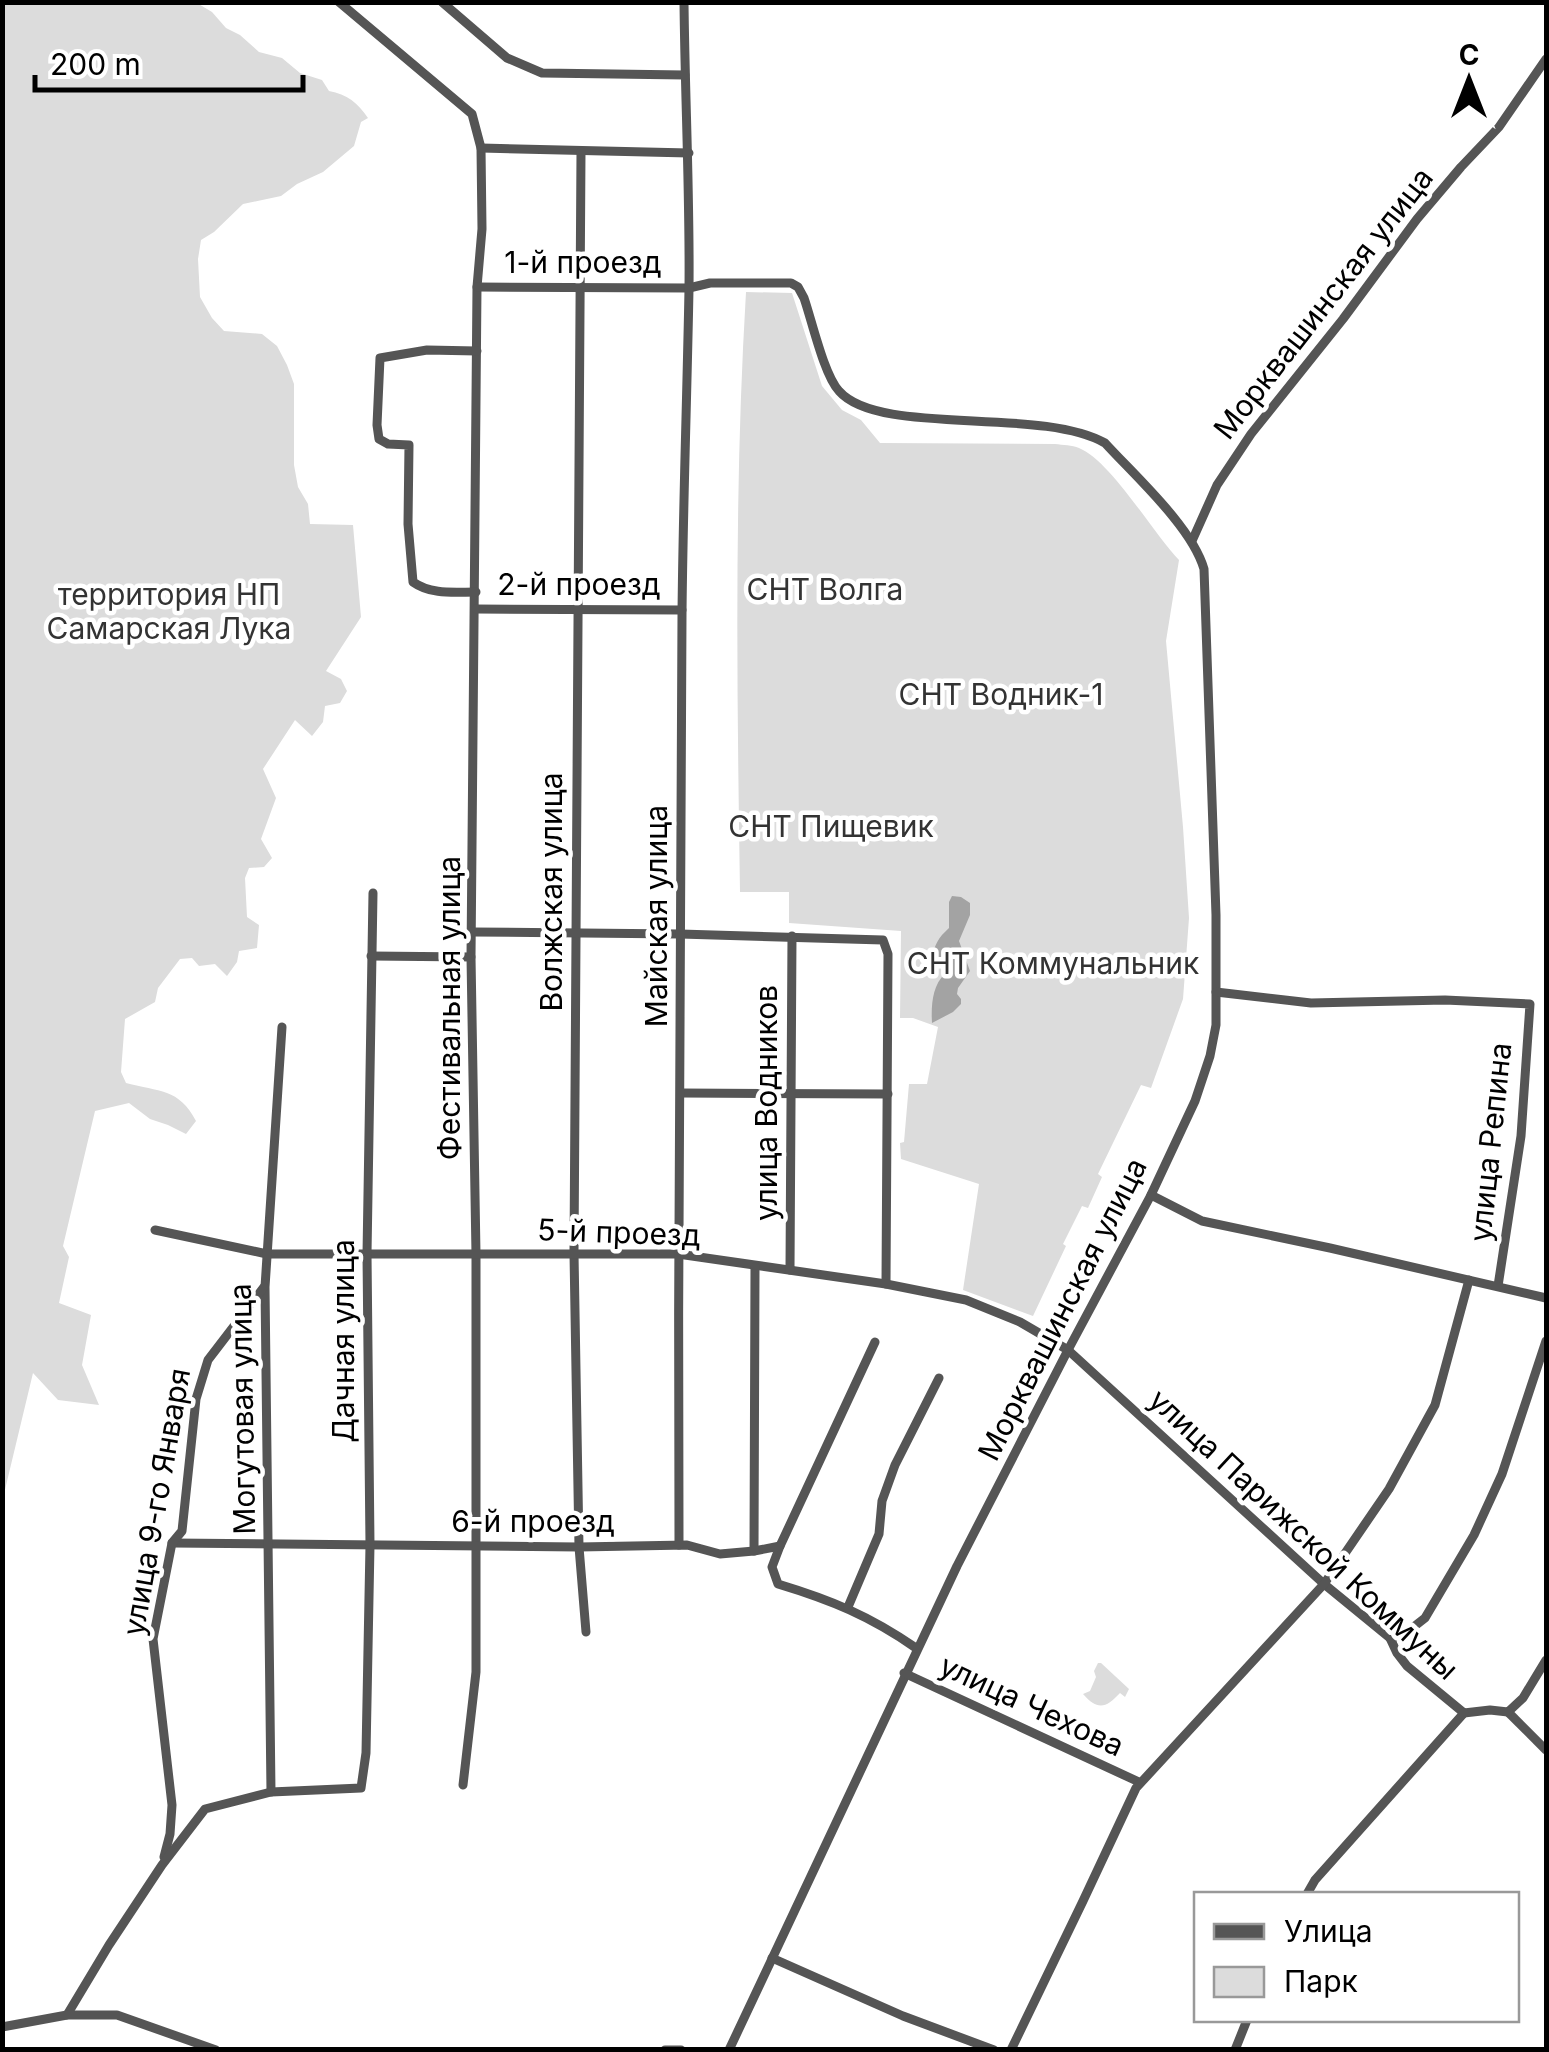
<svg xmlns="http://www.w3.org/2000/svg" width="1549" height="2052" viewBox="0 0 1549 2052" font-family="Inter,sans-serif">
<style>
.green{fill:#dcdcdc}
.water{fill:#a3a3a3}
.lines{fill:none;stroke-linecap:round;stroke-linejoin:round}
.street{stroke:#555;stroke-width:9}
.labels{text-anchor:middle;dominant-baseline:central;stroke-width:9;stroke-linejoin:round;paint-order:stroke}
.street-label{font-size:30px;fill:#000;stroke:#fff}
.park-label{font-size:30px;fill:#333;stroke:#fff}
</style>
<rect width="100%" height="100%" fill="#fff"/>
<g class="green">
<path d="M3,2L197,3L212,12L226,28L240,35L259,52L282,58L300,73L322,80L329,91C347,94 358,103 368,118L361,122L354,146L323,172L297,184L281,196L243,204L214,232L201,240L198,259L200,297L212,318L224,331L262,334L277,346L287,365L294,384V465L298,487L308,504L310,524L353,525L361,617L326,671L341,679L347,691L340,703L325,706L323,722L312,736L295,720L263,769L276,798L261,839L272,858L264,867L249,868L245,878L247,917L259,925L257,948L239,951L237,962L227,976L215,964L199,966L192,958L180,959L158,988L155,1002L125,1019L121,1072L126,1083C159,1092 179,1088 196,1121L186,1134L168,1125L150,1119L129,1103L95,1111L63,1246L69,1257L59,1303L91,1315L82,1365L99,1405L58,1400L33,1373L3,1498Z"/>
<path d="M746,292L792,293L822,386L842,410L861,420L880,443L1055,444C1063,445 1072,445 1079,448C1111,461 1153,533 1179,560L1166,641L1183,827L1189,918L1183,999L1151,1088L1141,1085L1098,1174L1102,1177L1088,1208L1082,1206L1063,1244L1066,1246L1033,1316L963,1290L979,1184L901,1159L900,1143L904,1142L909,1084H927L938,1027L913,1018H900L901,931L789,923V892H740C737,692 734,492 746,292Z"/>
<path d="M1098,1663H1101L1129,1689L1125,1697L1120,1693C1106,1708 1098,1711 1083,1694L1090,1691L1096,1677L1094,1671Z"/>
</g>
<path class="water" d="M952,896L961,897L970,903V915L959,941L970,971L958,988L957,994L961,999V1004L953,1012L932,1023C931,1007 932,985 945,974L946,967L932,960C934,945 938,938 949,928V902Z"/>
<g class="lines">
<g class="street">
<path d="M339,2L472,114L481,148L482,229L477,287L471,957L476,1254V1672L463,1785"/>
<path d="M442,2L507,58L542,73L685,75"/>
<path d="M481,148L689,153"/>
<path d="M581,152L574,1253L579,1547L586,1632"/>
<path d="M477,287L689,288L710,283H791L798,287L804,298C812,321 824,375 839,391C879,437 1040,406 1105,443C1135,476 1192,527 1204,569L1216,915V1025L1210,1056L1195,1101L1151,1195L1068,1350L957,1566L729,2050"/>
<path d="M1192,541L1217,485L1251,434L1343,319L1417,219L1461,167L1499,127L1546,59"/>
<path d="M476,592C454,592 431,595 413,582L408,524L409,445L388,444L379,439L377,425L380,358L427,350L477,351"/>
<path d="M476,609L682,610"/>
<path d="M472,932L680,934L883,940L888,954L886,1284"/>
<path d="M371,956L471,957"/>
<path d="M1216,992L1311,1003L1445,1000L1530,1004L1521,1136L1498,1286"/>
<path d="M681,1093L888,1094"/>
<path d="M1151,1195L1202,1221L1330,1248L1546,1298"/>
<path d="M155,1230L267,1254H678L886,1284L966,1300L1020,1322L1068,1350L1324,1584L1390,1638L1397,1653L1407,1666L1464,1713"/>
<path d="M790,1270L792,936"/>
<path d="M875,1342L780,1546L772,1567L778,1584C831,1600 870,1616 916,1648"/>
<path d="M172,1543L579,1547L687,1545L720,1554L754,1551L780,1546"/>
<path d="M679,1545C678,1235 679,925 682,615C683,506 687,398 689,289C690,194 685,98 684,2"/>
<path d="M754,1551L755,1267"/>
<path d="M848,1607L879,1534L882,1501L895,1465L939,1378"/>
<path d="M1390,1638L1402,1636L1425,1618L1474,1535L1502,1474L1546,1341"/>
<path d="M904,1673L1139,1782"/>
<path d="M1508,1712L1523,1698L1546,1660"/>
<path d="M1508,1712L1546,1750"/>
<path d="M1464,1713L1490,1710L1508,1712"/>
<path d="M271,1792L265,1287L282,1027"/>
<path d="M164,1857L170,1834L172,1805L153,1639L172,1543L182,1531L196,1399L208,1360L264,1287"/>
<path d="M1307,1894L1315,1880L1464,1713"/>
<path d="M772,1958L903,2016L994,2050"/>
<path d="M67,2015L109,1945L162,1865L205,1809L271,1792L361,1788L366,1753L370,1545L367,1254L373,893"/>
<path d="M2,2027L67,2015H117L216,2050"/>
<path d="M665,2050H681"/>
<path d="M1011,2050L1083,1901L1136,1788L1324,1584L1389,1489L1435,1405L1469,1280"/>
<path d="M1235,2050L1247,2020"/>
</g>
</g>
<g class="labels">
<g class="street-label">
<text x="583" y="262">1-й проезд</text>
<text transform="translate(1323 303) rotate(-52)">Морквашинская улица</text>
<text x="579" y="584">2-й проезд</text>
<text transform="translate(551 892) rotate(-90)">Волжская улица</text>
<text transform="translate(656 916) rotate(-90)">Майская улица</text>
<text transform="translate(449 1008) rotate(-90)">Фестивальная улица</text>
<text transform="translate(766 1103) rotate(-90)">улица Водников</text>
<text transform="translate(1490 1142) rotate(-84)">улица Репина</text>
<text transform="translate(619 1232) rotate(2)">5-й проезд</text>
<text transform="translate(1062 1309) rotate(-63)">Морквашинская улица</text>
<text transform="translate(343 1341) rotate(-90)">Дачная улица</text>
<text transform="translate(242 1409) rotate(-91)">Могутовая улица</text>
<text transform="translate(156 1502) rotate(-80)">улица 9-го Января</text>
<text x="533" y="1521">6-й проезд</text>
<text transform="translate(1304 1534) rotate(43)">улица Парижской Коммуны</text>
<text transform="translate(1032 1705) rotate(25)">улица Чехова</text>
</g>
<g class="park-label">
<text x="825" y="589">СНТ Волга</text>
<text x="169" y="594">территория НП<tspan x="169" dy="34">Самарская Лука</tspan></text>
<text x="1001" y="694">СНТ Водник-1</text>
<text x="831" y="826">СНТ Пищевик</text>
<text x="1053" y="963">СНТ Коммунальник</text>
</g>
</g>
<rect width="1549" height="2052" fill="none" stroke="#000000" stroke-width="10"/>
<rect x="1194" y="1892" width="325" height="130" fill="#ffffff" stroke="#999999" stroke-width="2.5"/>
<rect x="1214" y="1924" width="50" height="15" fill="#555555" stroke="#999999" stroke-width="2.5"/>
<text x="1284" y="1942" font-size="30" fill="#000000">Улица</text>
<rect x="1214" y="1967" width="50" height="30" fill="#dcdcdc" stroke="#999999" stroke-width="2.5"/>
<text x="1284" y="1992" font-size="30" fill="#000000">Парк</text>
<g transform="translate(1469 80)" stroke="#ffffff" stroke-width="8" paint-order="stroke">
<path d="M0-8L18 38L0 25L-18 38Z" fill="#000000"/>
<text y="-15" font-size="28" font-weight="bold" text-anchor="middle" fill="#000000">С</text>
</g>
<path d="M35 75v15h268v-15" fill="none" stroke="#000000" stroke-width="5"/>
<text x="50" y="75" font-size="30" fill="#000000" stroke="#ffffff" stroke-width="8" paint-order="stroke">200 m</text>
</svg>
